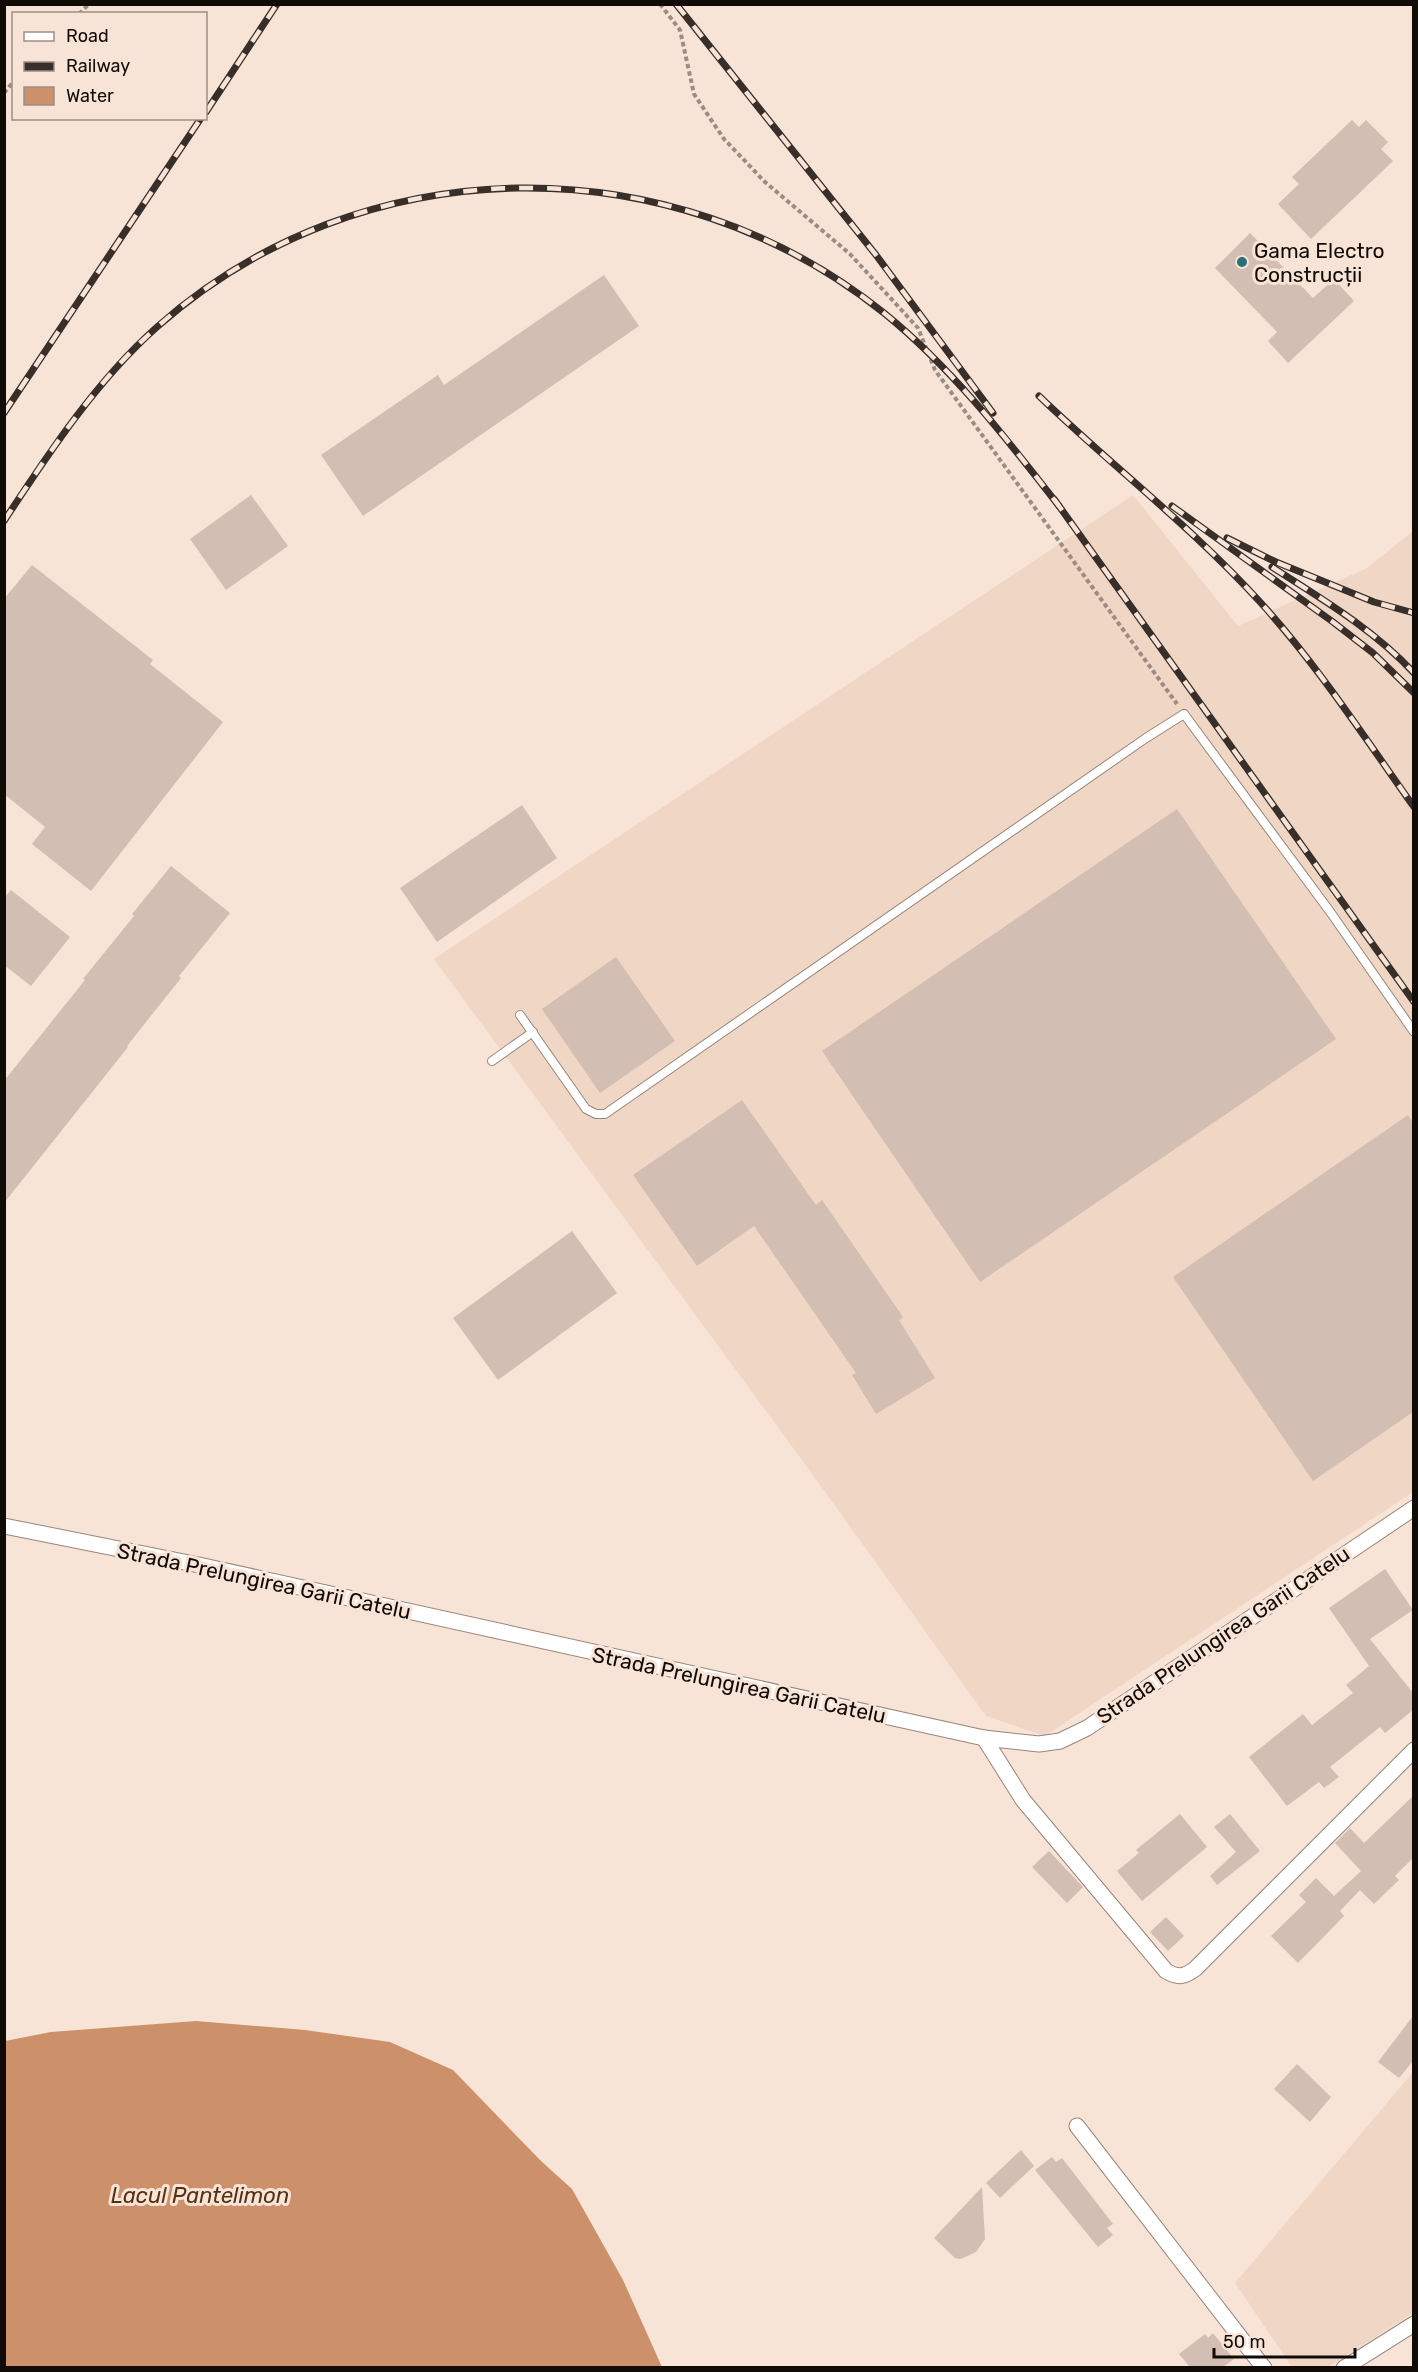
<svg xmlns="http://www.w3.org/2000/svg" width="1418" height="2372" viewBox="0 0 1418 2372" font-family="Rubik,sans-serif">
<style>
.built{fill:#f0d6c5}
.water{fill:#cc916b}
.building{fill:#d2beb2}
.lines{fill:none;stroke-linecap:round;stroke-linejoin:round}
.service-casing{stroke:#98867b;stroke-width:10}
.minor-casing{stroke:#98867b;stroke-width:17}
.path{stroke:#9c8d84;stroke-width:4;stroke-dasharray:4.5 3;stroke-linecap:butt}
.service{stroke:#fff;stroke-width:8}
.minor{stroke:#fff;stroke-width:15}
.rail-casing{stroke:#382f2a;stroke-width:7}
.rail{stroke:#f8e4d7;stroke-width:4.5;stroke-dasharray:14;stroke-linecap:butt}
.poi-dot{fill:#277178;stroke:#f8e4d7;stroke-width:2}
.labels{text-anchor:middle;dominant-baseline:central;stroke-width:6;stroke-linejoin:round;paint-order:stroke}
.poi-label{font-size:21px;fill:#110b07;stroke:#f8e4d7;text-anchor:start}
.street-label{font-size:21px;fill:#110b07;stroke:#f8e4d7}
.water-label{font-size:22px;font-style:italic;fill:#572f12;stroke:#f8e4d7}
</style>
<rect width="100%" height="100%" fill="#f8e4d7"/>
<g class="built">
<path d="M1133,495L1238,626L1367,568L1413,531V1492L1045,1736L986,1716L810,1471L434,959Z"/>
<path d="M1413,2072V2313L1328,2367H1292L1235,2283Z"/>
</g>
<path class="water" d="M196,2021L305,2030L390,2042L453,2070L541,2161L572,2189L623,2280L662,2367H5V2041L51,2032Z"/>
<g class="building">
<path d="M1352,120L1359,127L1366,120L1388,142L1381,149L1393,161L1311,239L1278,204L1299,184L1292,177Z"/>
<path d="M1250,233L1313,298L1334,279L1354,301L1288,363L1268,341L1277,332L1215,268Z"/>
<path d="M604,275L639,326L363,516L321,455L438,375L444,385Z"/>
<path d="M251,495L288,546L226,590L190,539Z"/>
<path d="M32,565L153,660L150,664L223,722L91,891L32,844L45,827L4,794V599Z"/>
<path d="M522,805L557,858L437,942L400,888Z"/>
<path d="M1177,809L1336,1039L980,1282L822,1051Z"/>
<path d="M171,866L230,913L179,976L181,978L127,1046L128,1047L4,1203V1081L85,980L83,979L134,916L132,914Z"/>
<path d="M11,890L70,937L31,986L4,965V898Z"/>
<path d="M616,957L675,1041L600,1093L542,1009Z"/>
<path d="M742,1100L816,1205L822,1200L865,1262L903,1317L899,1320L935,1378L876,1414L852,1375L856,1373L754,1226L697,1266L633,1175Z"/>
<path d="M1408,1115L1413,1123V1412L1313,1481L1173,1277Z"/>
<path d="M572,1231L617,1293L498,1380L453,1318Z"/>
<path d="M1385,1569L1413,1610L1370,1639L1413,1693V1710L1385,1733L1380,1727L1330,1767L1339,1777L1324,1788L1319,1782L1287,1806L1249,1757L1303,1714L1312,1725L1353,1693L1346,1685L1369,1666L1329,1608Z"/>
<path d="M1413,1796V1858L1395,1876L1399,1880L1374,1904L1360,1890L1340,1911L1344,1916L1298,1963L1271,1936L1306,1902L1299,1895L1316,1878L1334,1896L1361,1871L1335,1843L1350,1828L1364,1843Z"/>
<path d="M1180,1814L1207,1847L1142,1901L1117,1871L1139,1853L1136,1850Z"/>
<path d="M1230,1814L1260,1851L1217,1885L1210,1876L1236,1852L1214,1827Z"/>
<path d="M1049,1851L1083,1887L1067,1903L1032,1867Z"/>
<path d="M1166,1917L1184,1936L1168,1951L1150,1932Z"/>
<path d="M1413,2016V2061L1399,2078L1378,2062Z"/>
<path d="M1297,2064L1331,2097L1310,2122L1274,2089Z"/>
<path d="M1021,2150L1034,2166L1000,2198L986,2183Z"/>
<path d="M1052,2157L1056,2162L1062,2158L1113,2224L1107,2228L1113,2235L1098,2247L1035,2170Z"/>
<path d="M982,2187L985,2239L976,2252L961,2259L955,2258L934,2238Z"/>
<path d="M1213,2333L1234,2359L1223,2367H1190L1179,2354L1205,2334L1208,2338Z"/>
</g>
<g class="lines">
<defs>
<g id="service">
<path d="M520,1015L586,1109L596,1114H605L1146,738L1184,714L1331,913L1414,1032"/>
<path d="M492,1061L533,1032"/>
</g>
<g id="minor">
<path d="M4,1526L199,1565L984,1738L1039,1744L1060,1741L1087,1728L1414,1508"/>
<path d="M984,1738L1023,1800L1166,1971C1178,1978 1184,1977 1195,1969L1414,1750"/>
<path d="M1077,2126L1264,2368"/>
<path d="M1344,2368L1414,2324"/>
</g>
</defs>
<use href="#service" class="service-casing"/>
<use href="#minor" class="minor-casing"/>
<g class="path">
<path d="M660,4L680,30L694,94L724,139L765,182L850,254L918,328L935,370L1177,704"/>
<path d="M79,14L89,4"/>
<path d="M4,93L14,81"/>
</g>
<use href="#service" class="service"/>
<use href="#minor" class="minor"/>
<defs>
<g id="rail">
<path d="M676,4L876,255L993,413"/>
<path d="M206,112L277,4"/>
<path d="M1039,396C1112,466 1193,528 1261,603C1318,666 1365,738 1414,807"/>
<path d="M4,413L201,118"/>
<path d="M1054,499L1414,1002"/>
<path d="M1172,506L1333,622L1373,653L1414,693"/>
<path d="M4,521C48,454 97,380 157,327C362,145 672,143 884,313C952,368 1006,438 1059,506"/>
<path d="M1227,538L1276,562L1374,602L1414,613"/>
<path d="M1272,567C1322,599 1373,629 1414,673"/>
</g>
</defs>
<use href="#rail" class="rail-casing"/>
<use href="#rail" class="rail"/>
</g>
<circle class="poi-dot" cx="1242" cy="262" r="6"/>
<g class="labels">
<g class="poi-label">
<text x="1254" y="250">Gama Electro<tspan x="1254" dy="24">Construcții</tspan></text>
</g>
<g class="street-label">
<text transform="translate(264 1581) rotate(12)">Strada Prelungirea Garii Catelu</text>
<text transform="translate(1223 1635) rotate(-34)">Strada Prelungirea Garii Catelu</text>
<text transform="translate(739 1685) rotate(12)">Strada Prelungirea Garii Catelu</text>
</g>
<g class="water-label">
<text x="200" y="2195">Lacul Pantelimon</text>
</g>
</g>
<rect width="1418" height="2372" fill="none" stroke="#110b07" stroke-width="12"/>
<rect x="12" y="12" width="195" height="108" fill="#f8e4d7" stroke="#9c8d84" stroke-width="1.5"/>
<rect x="24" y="32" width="30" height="9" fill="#ffffff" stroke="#9c8d84" stroke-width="1.5"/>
<text x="66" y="42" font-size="18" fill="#110b07">Road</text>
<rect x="24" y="62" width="30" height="9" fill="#382f2a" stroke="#9c8d84" stroke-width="1.5"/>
<text x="66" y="72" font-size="18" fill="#110b07">Railway</text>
<rect x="24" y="87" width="30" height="18" fill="#cc916b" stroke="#9c8d84" stroke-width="1.5"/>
<text x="66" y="102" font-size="18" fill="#110b07">Water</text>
<path d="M1214 2348v9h141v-9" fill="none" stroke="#110b07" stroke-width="3"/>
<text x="1223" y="2348" font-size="18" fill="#110b07" stroke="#f8e4d7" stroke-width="4.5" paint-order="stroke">50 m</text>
</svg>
